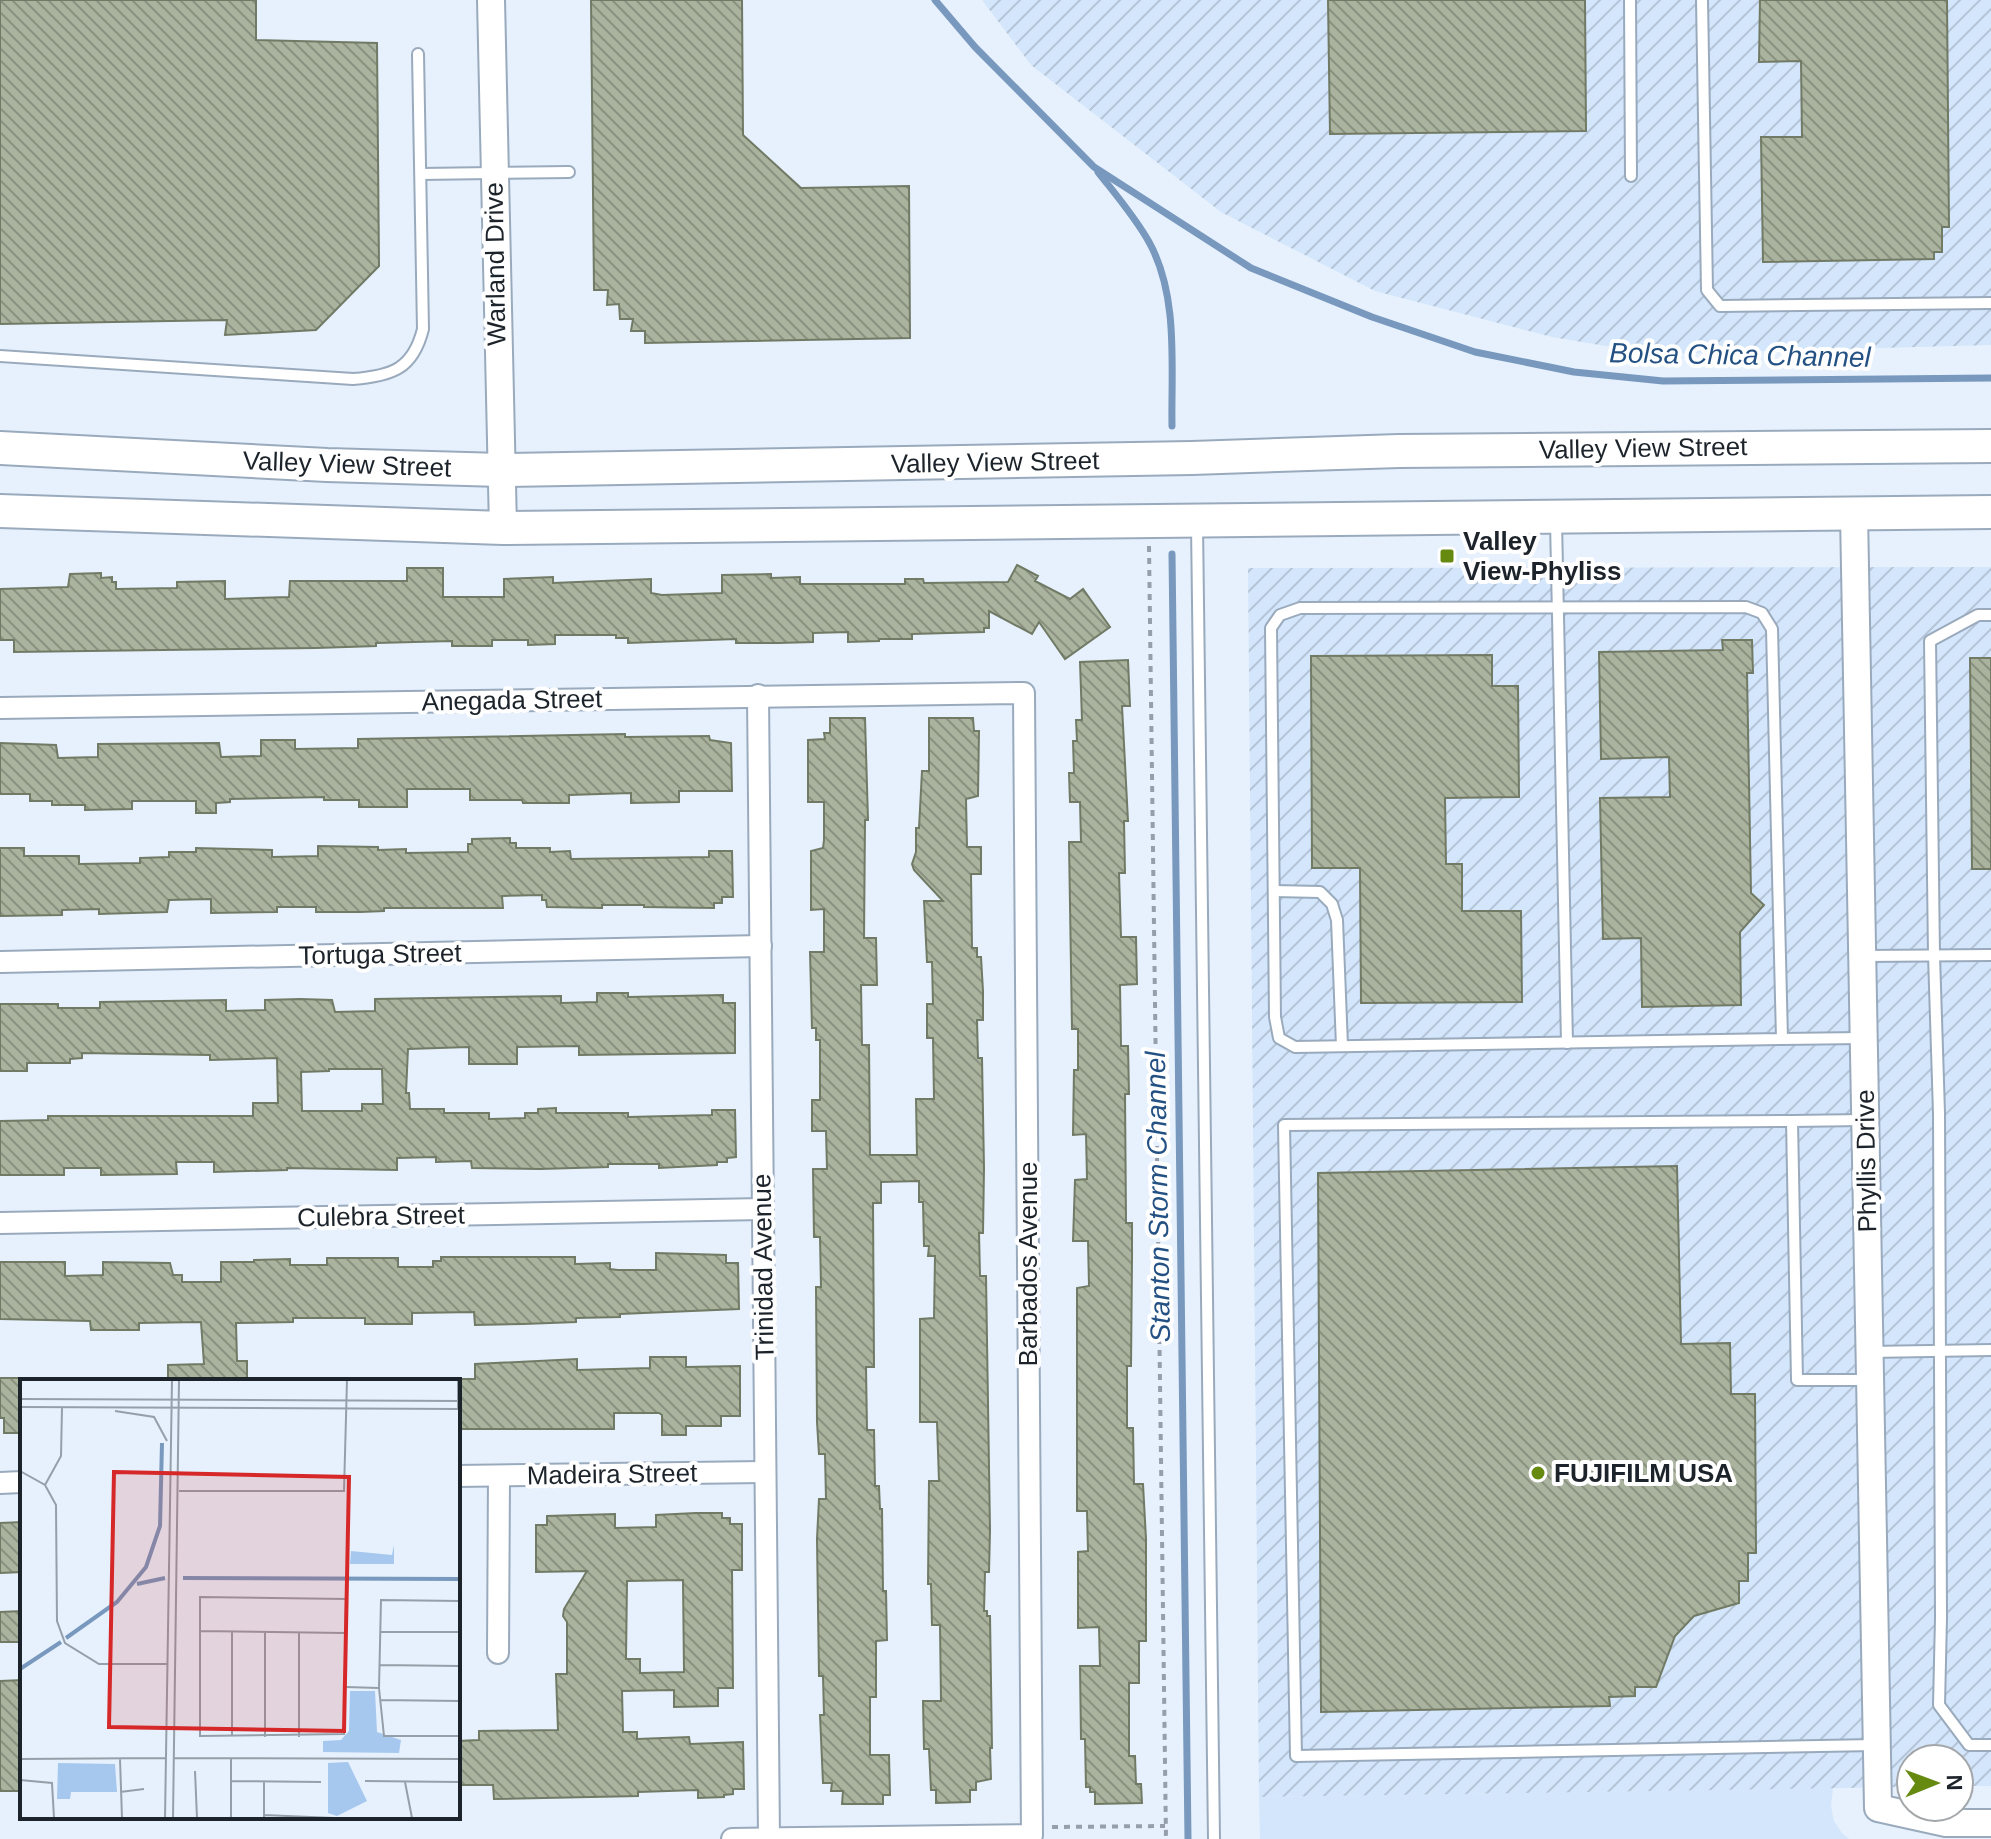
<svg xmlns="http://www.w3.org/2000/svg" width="1991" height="1839" viewBox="0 0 1991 1839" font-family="Arial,sans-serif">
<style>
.built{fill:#d4e6fb}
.industrial{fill:url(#industrial-furrows)}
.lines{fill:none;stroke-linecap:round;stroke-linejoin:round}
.stream{stroke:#7898be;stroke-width:7}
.building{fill:url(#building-back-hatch);stroke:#717a65;stroke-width:2;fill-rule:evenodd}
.service-casing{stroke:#9aaabd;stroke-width:14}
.minor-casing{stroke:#9aaabd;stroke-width:24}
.tertiary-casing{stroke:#9aaabd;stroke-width:30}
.primary-casing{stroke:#9aaabd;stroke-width:36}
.path{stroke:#969fa9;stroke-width:4;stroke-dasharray:6 6;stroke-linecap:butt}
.service{stroke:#fff;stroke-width:10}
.minor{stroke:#fff;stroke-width:20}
.tertiary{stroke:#fff;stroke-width:26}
.primary{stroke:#fff;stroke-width:32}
.poi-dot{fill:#668a10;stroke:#fff;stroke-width:3}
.labels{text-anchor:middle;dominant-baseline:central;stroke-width:8;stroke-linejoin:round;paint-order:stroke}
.street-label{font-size:26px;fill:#1c232a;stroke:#fff}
.poi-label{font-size:26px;font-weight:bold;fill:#1c232a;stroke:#fff;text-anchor:start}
.water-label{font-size:28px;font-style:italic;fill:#245183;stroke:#fff}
.inset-river{fill:none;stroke:#7898be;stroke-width:4}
.inset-road{fill:none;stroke:#959fa9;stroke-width:2}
.view{fill:#d62828;fill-opacity:0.15;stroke:#d62828;stroke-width:4}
.inset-edge{fill:none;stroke:#1c232a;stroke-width:4}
</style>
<defs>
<pattern id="industrial-furrows" width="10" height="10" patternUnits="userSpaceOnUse" patternTransform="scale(2)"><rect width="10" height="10" fill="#d4e6fb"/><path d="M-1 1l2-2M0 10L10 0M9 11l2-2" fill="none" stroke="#b5c5d7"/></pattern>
<pattern id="building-back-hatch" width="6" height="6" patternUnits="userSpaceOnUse" patternTransform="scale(2)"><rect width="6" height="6" fill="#aab39d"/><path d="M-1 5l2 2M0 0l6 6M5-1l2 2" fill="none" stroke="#8a9180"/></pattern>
</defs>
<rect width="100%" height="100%" fill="#e6f1fd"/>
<path class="built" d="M1833,1788L1831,1806L1834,1821L1842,1833L1849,1839H1260L1259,1797Z"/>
<g class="industrial">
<path d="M982,0H1991V345L1653,354L1552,337L1375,291L1221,212L1031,65Z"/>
<path d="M1991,567V1786H1959V1759H1911V1787L1259,1797L1248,568Z"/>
</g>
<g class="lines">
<g class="stream">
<path d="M935,0L975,47L1094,167L1251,268L1372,317L1475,352L1574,372L1663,381L1991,378"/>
<path d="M1098,172C1116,195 1135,217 1149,242C1179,296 1171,367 1172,426"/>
<path d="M1172,554L1188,1839"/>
</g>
</g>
<g class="building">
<path d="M0,0H256V40L377,43L379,266L316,330L225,335L227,320L0,324Z"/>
<path d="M591,0H742L743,135L801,188L909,186L910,338L645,343V331H631L633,319H620L619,304L607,305L608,290H594Z"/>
<path d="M1328,0H1585L1586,131L1330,134Z"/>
<path d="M1760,0H1947L1949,227H1942V252H1934V259L1763,262L1761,137H1802L1801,61L1759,62Z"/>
<path d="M1017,565L1038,576L1035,581L1070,599L1083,589L1110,627L1065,659L1039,622L1032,634L989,611V628H984V632L912,634V639H879V641L848,642V632L813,633V642L778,643H736V639L628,643V638H616V635H555V644L528,645V640H492V646H452V641L376,643V646L316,648L14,652V640H0V589L68,587L70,574L101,573V578L112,577V582H116V589L177,588V582L225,581V599L289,597L290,581H407V568H443V597H504V579L553,577V583L651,579V593L662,595L722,593V575L771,574V578L800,577V584H905V579H923L924,583L1008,582Z"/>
<path d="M1722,640H1752L1753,673H1747L1751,893L1764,905L1740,932L1741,1005L1642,1007L1641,938L1603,939L1600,798L1670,797L1669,757L1601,759L1599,652L1723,650Z"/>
<path d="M1492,655V686H1518L1519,797L1445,798L1446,864H1462V911H1521L1522,1002L1361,1003L1360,868H1312L1311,656Z"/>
<path d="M1970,658H1991V869H1972Z"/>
<path d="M1128,660L1130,706H1122L1128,821H1124L1125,873H1119L1121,937H1136L1137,984L1120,985L1121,1046H1128L1129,1094H1125L1126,1223H1132V1259L1131,1366H1127V1428H1133L1134,1484H1143L1146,1539V1641H1139V1683H1129V1756H1135L1136,1784H1141L1142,1803L1095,1804V1792H1090V1787H1086L1085,1739H1081L1080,1666H1100L1099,1627L1078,1628V1552L1088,1551L1087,1511H1077V1288L1089,1286L1088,1241H1073L1075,1180L1087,1179L1086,1134L1073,1135L1074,1070H1078V1029H1072L1069,842H1081L1080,802H1070L1069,773H1074L1073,741H1077L1076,720H1082L1080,662Z"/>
<path d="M830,718H865L868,820H865L864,938H876L877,985H861L862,1045H869L870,1155H917L916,1099H934L933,1038H927V1004H933L932,962H927L924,901H943L914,870L912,864L916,852V828H919L922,771H929V718H973L974,731H979L978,796L966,799L967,847H981V874H971L972,948H977V957H981L983,991V1020H977L978,1058H982L984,1168L983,1233H979L980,1276H986L990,1530L989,1572H985L984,1611H987V1616H990L992,1748H990L991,1779L976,1782V1790H970V1802L936,1803V1790H931L929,1749H924L923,1701H941L940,1625H932L931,1584H928L929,1481H939L937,1422H920V1319L934,1318L935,1256H928L929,1246H924L923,1202H919V1181L881,1182V1203H873L874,1367H866L867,1430H874L875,1486H879L880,1509H882L883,1591H886L887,1640L876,1641V1697H870V1755H889L890,1795H883V1804H842L843,1791H831L832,1783H823L820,1715H824L823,1676H819L817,1539L819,1499H826L825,1454H819L817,1422L816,1287H821L820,1237H814L813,1169H827L826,1131H812V1100H820V1040H816V1028H812L810,952H824V909L811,910V851L823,848L824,840V802H808V740L825,739L824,733H830Z"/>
<path d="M625,734V737L709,736L710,740L731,743L732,791H679V802L631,803V793L569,795V803H523L522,800H470V789H407V807H359V800H324V797L230,799V802L216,803V813H196V801H132V809L85,810V805H52V801H30V794H0V743L56,745L58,758L98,757V744L219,743L221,757L261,756V740H295V749L358,748V739Z"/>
<path d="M510,838V843H516V848H550V852L570,851L571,859L709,857V851H732L733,897H722V903H714V908L644,907V905H602V908L547,907L546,900H542V895L502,896L503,908H384V911L360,912H316V907H277V912L211,913V899L169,900L167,912L99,914V909L62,910V915L0,916V848H24V856H79V864L140,863V858L169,857V852H196V848L272,850V857L318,856V846L378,847V850L406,849V853L468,852V844H472V839Z"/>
<path d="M597,993H628V997L723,995V1003H735V1053L579,1055V1046L517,1047V1064H469V1047L408,1049L406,1093H409L410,1109H444V1113H489V1119L525,1118V1113H538V1109L556,1108V1113H628V1117L712,1115V1110H735L736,1157L727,1158V1162H717V1165L659,1168V1164H608V1167L540,1169L472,1168L471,1161L436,1162V1157L397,1158V1170L287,1168V1170L214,1172V1162H176L177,1174L101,1175V1168H64V1175H0V1121L48,1120V1116H253V1103H278L277,1058L210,1060V1055L82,1053V1058L70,1059V1063H27V1071H0V1004H58V1008H100V1002L226,1000V1011L265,1010V1000L300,999L332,1000L335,1012L375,1011V999L561,996V1003L597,1002ZM329,1069H382L383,1104H362V1111H302L301,1072L329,1071Z"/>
<path d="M1677,1166L1681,1344L1730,1343L1731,1394H1755L1756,1553H1748V1581H1739V1603L1694,1616L1675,1636L1656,1687H1635V1696L1609,1697L1610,1706L1321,1712L1318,1173Z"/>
<path d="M656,1253L726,1255V1263H738L739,1309L620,1314V1317L576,1318V1322L523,1324L475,1325L474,1312L412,1313V1324H365V1318H293V1322L236,1323L237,1361H247V1381H168V1365L204,1364L201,1322L139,1323V1330H91L90,1321L0,1319V1262H65V1276L103,1275V1262L170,1263L173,1275H182V1282H221V1262H254V1260L290,1259V1265H327V1258H398V1267H433V1261H441V1257H575V1264L610,1263V1269L618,1270H656Z"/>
<path d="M650,1357H686V1367L740,1366V1416H721V1426H686V1435H662V1415L659,1413H614V1429H458V1379H475V1364L577,1359V1370L650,1368Z"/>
<path d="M0,1378H22V1433H4V1418H0Z"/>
<path d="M696,1513H722V1518H730V1524H742V1570H732L733,1688H718V1706L674,1707V1690L622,1691L623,1732H637V1739L689,1737L690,1744L743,1742L744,1789H733V1794L724,1795V1797L698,1798V1790L638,1792V1796L494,1799L493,1785H458V1741L479,1740V1731L558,1730L556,1674H567V1622L563,1616L564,1609L587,1571L536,1572V1525H547V1516L615,1514V1528L656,1527V1515ZM683,1580L684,1672L640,1673V1659H626L627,1581Z"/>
<path d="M22,1522V1572L0,1573V1523Z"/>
<path d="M22,1611V1642H0V1612Z"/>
<path d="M22,1680V1791H0V1681Z"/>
</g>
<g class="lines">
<defs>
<g id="service">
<path d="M1630,0L1631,176"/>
<path d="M1702,0L1707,290L1720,306L1991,303"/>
<path d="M421,174L569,172"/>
<path d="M0,356L353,379C392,376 413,369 423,329L418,54"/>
<path d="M1556,521L1567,1043"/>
<path d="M1197,525L1214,1839"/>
<path d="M1991,615H1978L1930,641L1934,955L1939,1113L1941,1618L1939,1705L1969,1745H1991"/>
<path d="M1274,891L1320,892L1332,904L1337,920L1342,1046"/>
<path d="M1864,956L1991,955"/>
<path d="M1782,1039L1772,629L1762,613L1746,607L1300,608L1280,615L1271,628L1275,1017L1279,1038L1295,1047L1782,1039L1862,1038"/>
<path d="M1863,1120L1792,1121L1797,1380H1870"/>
<path d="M1792,1121L1284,1125L1296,1756L1875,1745"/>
<path d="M1869,1352L1991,1350"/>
</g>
<g id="minor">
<path d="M758,695L769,1838"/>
<path d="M0,708L1024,693L1032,1835L732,1839"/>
<path d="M0,962L761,946"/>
<path d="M0,1223L763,1209"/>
<path d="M458,1476L765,1472"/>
<path d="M0,1483L22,1482"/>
<path d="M498,1653L499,1476"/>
</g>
<g id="tertiary">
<path d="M491,0L503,528"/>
<path d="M1854,514L1878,1808L1946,1823H1991"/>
</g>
<g id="primary">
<path d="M0,448L327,465L501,470L1192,458L1399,451L1991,446"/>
<path d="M0,511L503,528L1991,512"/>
</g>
</defs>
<use href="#service" class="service-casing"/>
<use href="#minor" class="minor-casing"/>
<use href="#tertiary" class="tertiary-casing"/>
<use href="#primary" class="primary-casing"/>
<g class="path">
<path d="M1149,546L1166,1839"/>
<path d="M1052,1827L1165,1826"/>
</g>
<use href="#service" class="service"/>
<use href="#minor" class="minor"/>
<use href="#tertiary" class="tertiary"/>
<use href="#primary" class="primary"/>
</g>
<g class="poi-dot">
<rect x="1439" y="548" width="16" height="16" rx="4"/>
<circle cx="1538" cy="1473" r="8"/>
</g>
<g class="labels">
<g class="street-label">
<text transform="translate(495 264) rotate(-91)">Warland Drive</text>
<text transform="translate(1643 448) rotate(-1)">Valley View Street</text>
<text transform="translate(995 462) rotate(-1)">Valley View Street</text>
<text transform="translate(347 464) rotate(2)">Valley View Street</text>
<text transform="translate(512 700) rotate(-1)">Anegada Street</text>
<text transform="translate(380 954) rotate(-1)">Tortuga Street</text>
<text transform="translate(1866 1161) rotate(-91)">Phyllis Drive</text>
<text transform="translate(381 1216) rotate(-1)">Culebra Street</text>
<text transform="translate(1028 1264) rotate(-90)">Barbados Avenue</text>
<text transform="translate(763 1267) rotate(-91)">Trinidad Avenue</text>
<text transform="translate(612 1474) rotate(-1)">Madeira Street</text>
</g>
<g class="poi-label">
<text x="1463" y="541">Valley<tspan x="1463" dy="30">View-Phyliss</tspan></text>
<text x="1554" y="1473">FUJIFILM USA</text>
</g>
<g class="water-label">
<text transform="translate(1740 355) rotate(1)">Bolsa Chica Channel</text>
<text transform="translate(1158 1197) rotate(-91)">Stanton Storm Channel</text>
</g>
</g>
<g transform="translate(20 1379)">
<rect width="440" height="440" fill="#e6f1fd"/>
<path d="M374,166V185H330L331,172L372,176Z" fill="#a6c8ef"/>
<path d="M330,312H355L357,353L381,361L379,374L303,373V362L321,361L329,352ZM328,383L347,422L317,437L308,434V384ZM38,384L95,385L97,413H51L50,420H37Z" fill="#a6c8ef"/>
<path class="inset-river" d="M163,199L440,200M117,205L145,199M46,259L97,223L126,188L140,147L142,64M0,290L41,263"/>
<path class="inset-road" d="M0,20L440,22M0,28L440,30M438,30V1M95,32L134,38L147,62M0,92L25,106L36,126L37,242L45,264L79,285H147M25,106L41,77L42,29M159,112H324L327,1M180,218L326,220L324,355L180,357ZM440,222L361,221L359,309L364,357H440M180,252L325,254M212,253V357M245,253V358M361,253H440M360,286L440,287M326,308L359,309M360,321L440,322M279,358V253M154,379L440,380M211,379V439M0,380L146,379M100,380L102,439M175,392L177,439M0,401L32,404L34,439M211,402L301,403M345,402L440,403M385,403L392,439M100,413L124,410M244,436L314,439M145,439L152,1M153,439L159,1M244,439V403"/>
<path class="view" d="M94,93L329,98L324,352L89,348Z"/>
<rect width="440" height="440" class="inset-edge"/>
</g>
<g transform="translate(1935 1783) rotate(89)"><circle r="38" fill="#ffffff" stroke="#a4a7aa" stroke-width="2"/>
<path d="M0-6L14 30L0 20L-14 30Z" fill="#668a10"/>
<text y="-12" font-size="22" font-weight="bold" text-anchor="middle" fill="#1c232a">N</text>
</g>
</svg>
